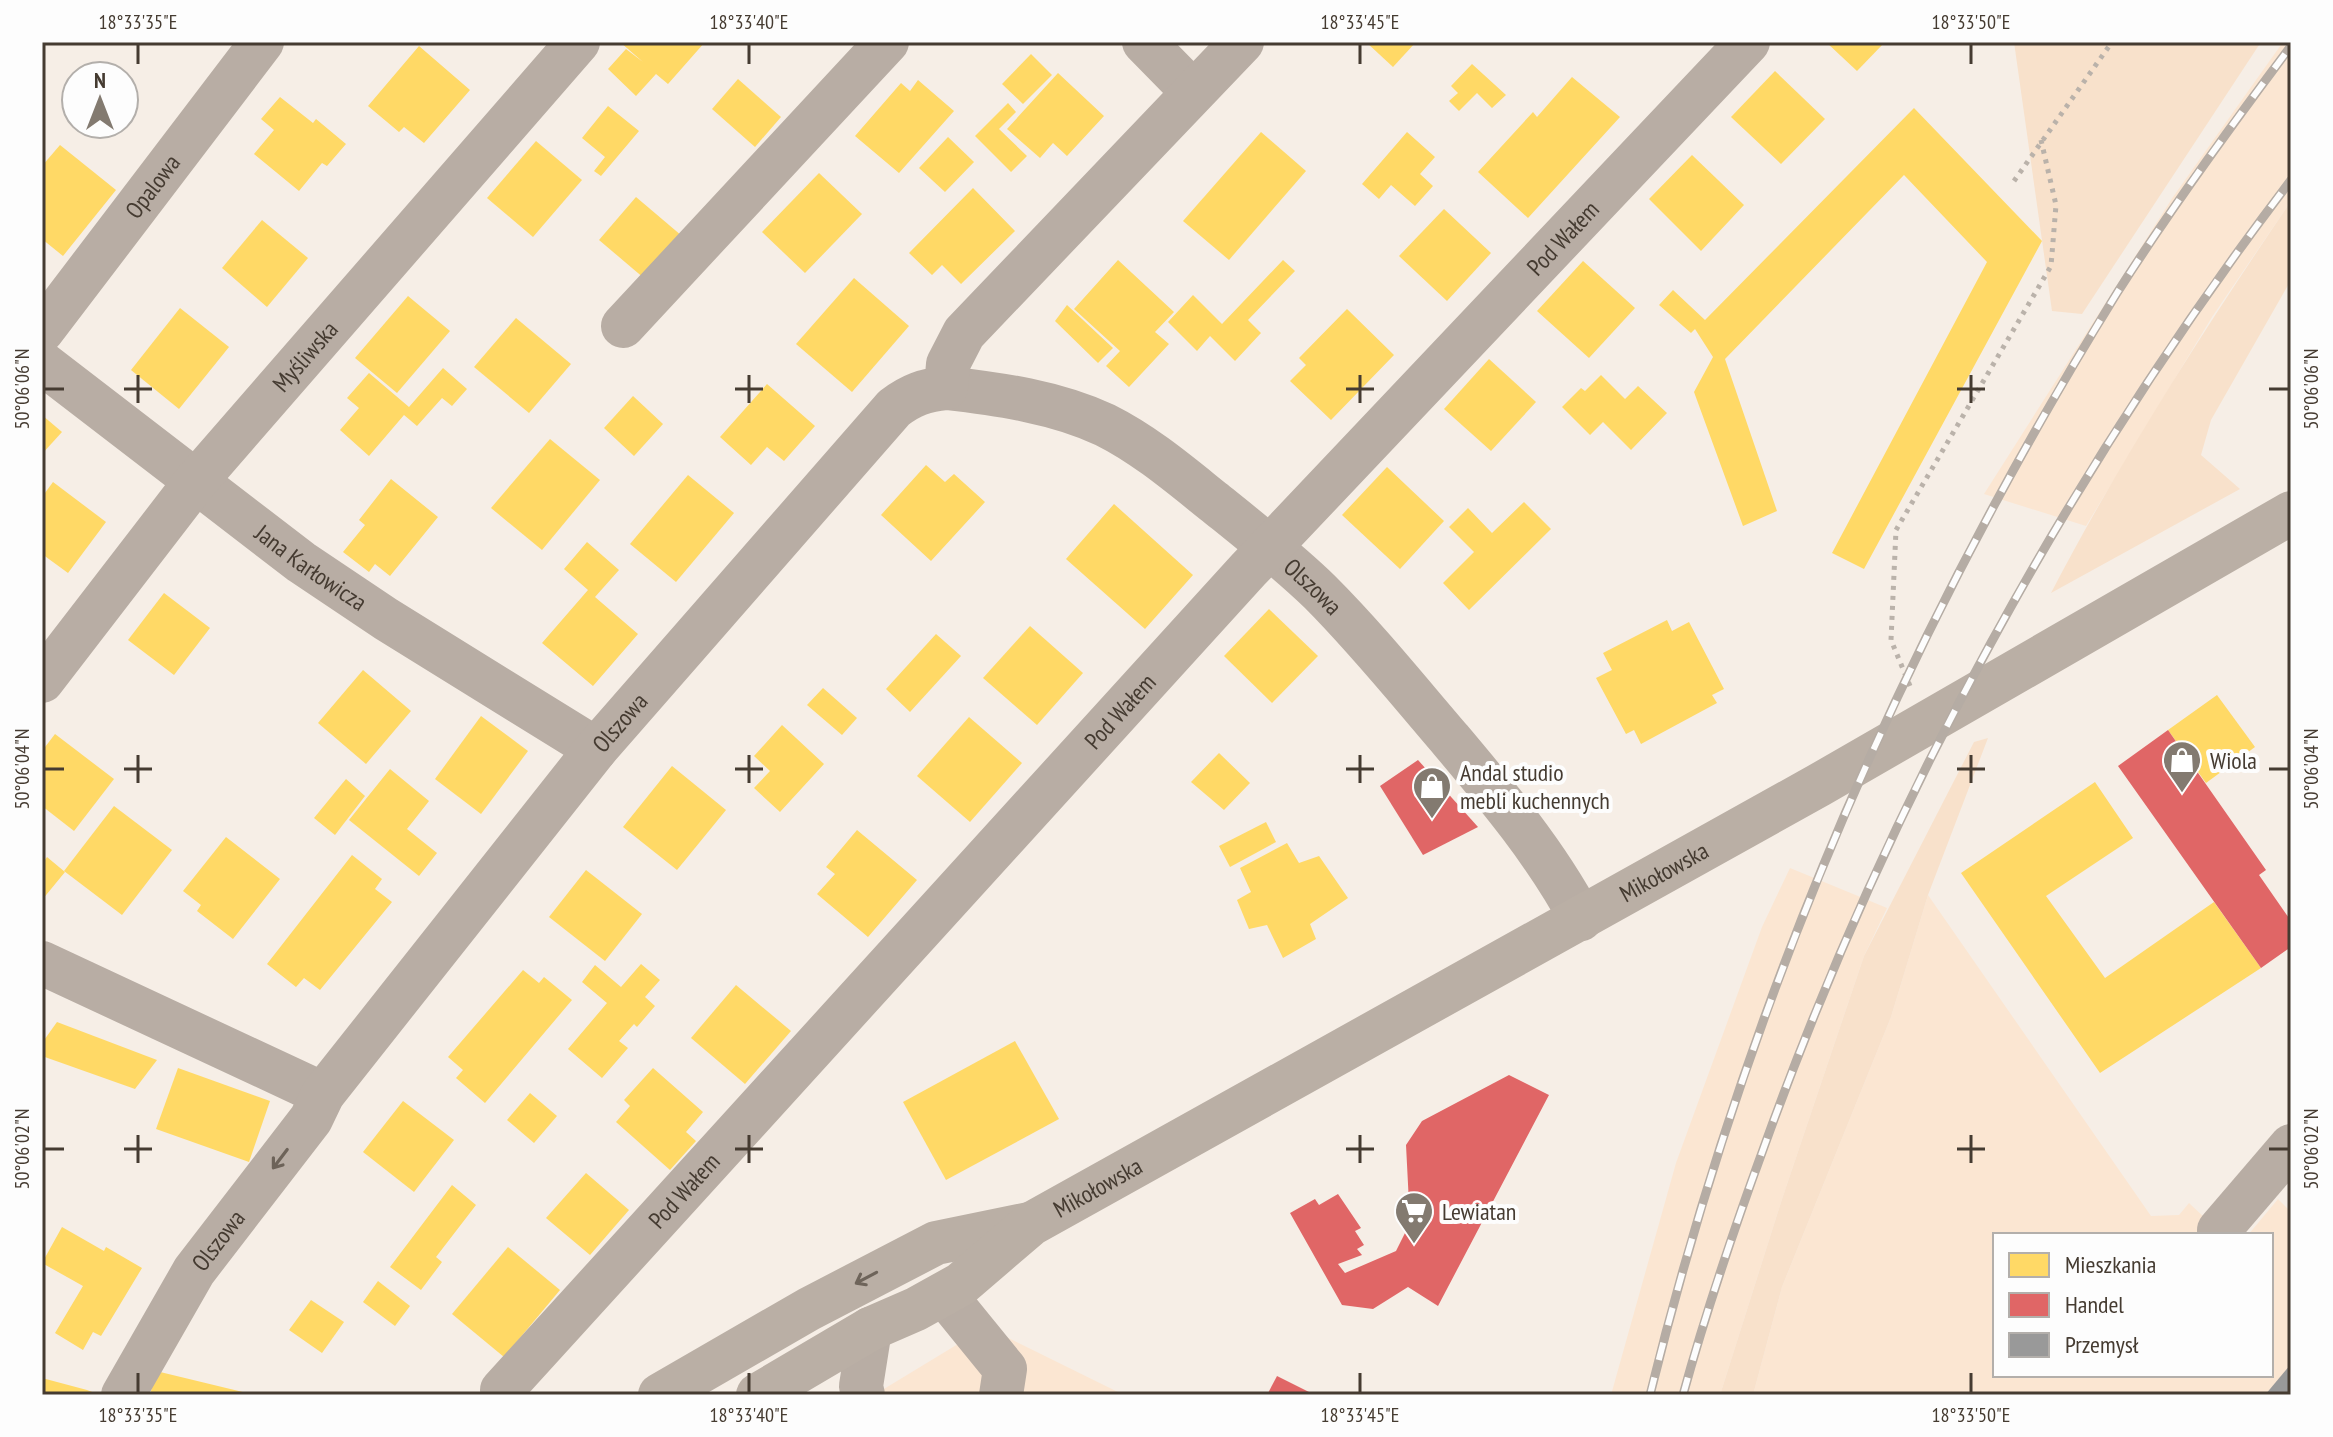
<svg xmlns="http://www.w3.org/2000/svg" width="2333" height="1437" viewBox="0 0 2333 1437" font-family="'PT Sans Narrow',sans-serif">
<style>
.built{fill:#fbe6d2}
.green{fill:#f8e1cb}
.homes{fill:#ffd966}
.shops{fill:#e06666}
.industry{fill:#999}
.lines{fill:none;stroke-linecap:round;stroke-linejoin:round}
.path{stroke:#bab2aa;stroke-width:5;stroke-dasharray:4 6;stroke-linecap:butt}
.minor{stroke:#b8ada4;stroke-width:44}
.major{stroke:#baafa5;stroke-width:44}
.rail-casing{stroke:#b5aca4;stroke-width:9}
.rail{stroke:#fdfdfd;stroke-width:6;stroke-dasharray:18;stroke-linecap:butt}
.oneway{stroke:#6d6359}
.oneway2{stroke:#6e645a}
.ticks{fill:none;stroke:#453b31;stroke-width:3}
.labels{text-anchor:middle;dominant-baseline:central;stroke-width:8;stroke-linejoin:round;paint-order:stroke}
.street-label{font-size:24px;fill:#453b31;stroke:#fdfdfd}
.poi-label{font-size:24px;fill:#453b31;stroke:#fdfdfd;text-anchor:start}
.neatline{fill:none;stroke:#453b31;stroke-width:3}
.ticks-label{font-size:20px;text-anchor:middle;fill:#453b31}
</style>
<rect width="100%" height="100%" fill="#f6eee6"/>
<g class="built">
<path d="M2283,42H2291V201L2212,317L2086,526L1984,494L2173,197Z"/>
<path d="M1790,868L1887,908L1864,956L1782,1199L1720,1395H1611L1676,1163L1762,927Z"/>
<path d="M1928,895L2151,1216L2179,1215L2189,1203L2223,1235H1995V1375H2271V1235H2248L2278,1199L2291,1212V1395H1753L1782,1287L1891,1017Z"/>
<path d="M986,1327L1124,1395H874Z"/>
</g>
<g class="green">
<path d="M2014,42H2261L2082,314L2052,311Z"/>
<path d="M2291,201V280L2211,420L2201,455L2240,489L2051,593C2122,457 2205,328 2291,201Z"/>
<path d="M1988,738L1928,895L1891,1017L1782,1287L1753,1395H1720L1782,1199L1864,956L1974,742Z"/>
</g>
<g class="homes">
<path d="M620,42H705L668,84L656,74L636,96L608,69L626,49L643,62Z"/>
<path d="M1366,42H1416L1393,67Z"/>
<path d="M1826,42H1885L1857,71Z"/>
<path d="M419,46L470,90L424,143L404,127L399,132L368,106Z"/>
<path d="M1031,54L1052,75L1023,104L1002,84Z"/>
<path d="M1472,64L1506,95L1492,108L1477,93L1459,111L1449,101L1458,93L1451,86Z"/>
<path d="M1775,71L1825,119L1781,164L1731,117Z"/>
<path d="M1058,73L1104,116L1067,156L1053,143L1040,158L1007,129Z"/>
<path d="M1572,77L1620,117L1528,218L1478,172L1533,112L1537,117Z"/>
<path d="M738,79L781,117L755,147L712,109Z"/>
<path d="M918,80L954,111L899,173L855,136L901,83L910,91Z"/>
<path d="M280,97L313,123L316,119L346,144L327,166L322,163L299,191L254,154L274,130L261,119Z"/>
<path d="M1008,103L1016,112L999,129L1027,156L1011,172L975,136Z"/>
<path d="M608,106L639,131L601,176L594,171L605,157L582,138Z"/>
<path d="M1914,108L2042,241L1864,569L1832,553L1987,262L1904,175L1725,359L1777,511L1743,526L1694,392L1713,357L1695,329L1691,333L1659,305L1673,290L1705,320Z"/>
<path d="M1261,132L1306,171L1229,260L1183,221Z"/>
<path d="M1407,132L1435,157L1420,174L1433,186L1415,206L1391,185L1379,199L1362,184Z"/>
<path d="M948,137L974,162L945,192L919,168Z"/>
<path d="M536,141L582,180L533,237L487,198Z"/>
<path d="M60,145L116,190L63,256L42,239V166Z"/>
<path d="M1692,155L1744,205L1701,251L1649,199Z"/>
<path d="M819,173L862,214L805,273L762,232Z"/>
<path d="M973,188L1015,231L961,284L942,265L932,275L909,253Z"/>
<path d="M636,197L682,236L645,279L599,240Z"/>
<path d="M1444,209L1491,253L1447,301L1399,256Z"/>
<path d="M262,220L308,258L267,307L222,268Z"/>
<path d="M1118,260L1174,312L1155,332L1169,344L1129,387L1106,366L1120,351L1074,309Z"/>
<path d="M1283,260L1295,271L1248,320L1261,333L1235,361L1210,336L1197,351L1168,322L1193,295L1222,324Z"/>
<path d="M1583,261L1635,308L1589,358L1537,311Z"/>
<path d="M854,278L909,326L852,392L796,344Z"/>
<path d="M408,296L450,331L397,393L355,358Z"/>
<path d="M1067,305L1113,348L1098,363L1055,321Z"/>
<path d="M180,308L229,347L179,409L131,370Z"/>
<path d="M1347,309L1394,355L1331,420L1290,381L1306,365L1299,358Z"/>
<path d="M516,318L571,364L529,413L474,367Z"/>
<path d="M1489,359L1536,402L1491,451L1444,409Z"/>
<path d="M443,368L467,389L452,406L442,398L417,426L404,415L369,456L340,430L359,408L347,398L369,373L409,407Z"/>
<path d="M1601,375L1625,399L1638,386L1667,413L1631,450L1603,422L1590,435L1562,407L1581,388L1585,391Z"/>
<path d="M767,384L815,426L784,461L767,447L751,465L720,437Z"/>
<path d="M633,396L663,424L634,456L604,428Z"/>
<path d="M42,415L62,432L42,454Z"/>
<path d="M550,439L600,480L542,550L491,508Z"/>
<path d="M926,465L945,482L954,474L985,502L931,561L881,515Z"/>
<path d="M1387,467L1444,521L1400,569L1342,515Z"/>
<path d="M688,475L734,513L676,582L630,544Z"/>
<path d="M391,479L438,517L390,576L375,564L369,572L343,552L365,525L359,520Z"/>
<path d="M53,482L106,522L68,573L42,554V497Z"/>
<path d="M1524,502L1551,529L1469,610L1443,583L1474,552L1449,527L1468,508L1492,533Z"/>
<path d="M1114,504L1193,575L1145,629L1066,559Z"/>
<path d="M587,542L619,570L595,597L638,634L593,686L542,643L588,590L564,569Z"/>
<path d="M164,593L210,628L174,675L128,640Z"/>
<path d="M1269,609L1318,656L1272,703L1224,656Z"/>
<path d="M1667,620L1672,631L1689,622L1724,689L1712,695L1717,703L1641,744L1634,730L1626,734L1596,678L1612,670L1603,653Z"/>
<path d="M1030,626L1083,673L1037,725L983,678Z"/>
<path d="M936,634L961,656L910,712L886,689Z"/>
<path d="M363,670L411,711L366,764L318,723Z"/>
<path d="M823,688L857,718L842,735L807,705Z"/>
<path d="M2217,695L2255,747L2206,783L2168,730Z"/>
<path d="M481,716L528,751L481,814L435,779Z"/>
<path d="M969,717L1022,763L970,822L917,776Z"/>
<path d="M782,725L824,764L780,812L754,788L770,771L754,756Z"/>
<path d="M55,734L114,779L74,831L42,806V751Z"/>
<path d="M1219,753L1250,783L1224,810L1191,782Z"/>
<path d="M672,766L726,810L677,870L623,827Z"/>
<path d="M390,769L429,801L407,829L437,853L419,876L349,820Z"/>
<path d="M346,779L365,796L335,835L314,818Z"/>
<path d="M2095,782L2133,838L2046,896L2105,978L2214,902L2261,968L2100,1073L1961,873Z"/>
<path d="M114,806L172,850L122,915L64,871Z"/>
<path d="M1266,822L1276,842L1230,867L1219,846Z"/>
<path d="M857,830L917,880L868,937L817,894L835,874L826,867Z"/>
<path d="M226,837L280,879L233,939L197,911L201,905L183,891Z"/>
<path d="M1287,843L1299,863L1319,856L1348,898L1310,924L1316,939L1283,958L1267,925L1249,929L1237,900L1251,892L1240,868Z"/>
<path d="M352,855L382,879L375,889L392,902L320,990L304,978L296,987L267,964Z"/>
<path d="M47,857L65,872L42,900V858L45,860Z"/>
<path d="M586,870L642,914L605,961L549,917Z"/>
<path d="M641,964L660,980L645,997L655,1006L637,1027L634,1024L619,1041L628,1048L602,1078L568,1049L607,1003L582,982L595,965L621,987Z"/>
<path d="M523,970L539,983L544,977L572,1000L485,1103L456,1078L463,1070L448,1057Z"/>
<path d="M736,985L791,1031L745,1084L691,1038Z"/>
<path d="M57,1022L157,1060L135,1089L42,1056V1043Z"/>
<path d="M1015,1041L1059,1119L946,1180L903,1102Z"/>
<path d="M178,1068L270,1101L249,1162L156,1129Z"/>
<path d="M653,1068L703,1112L686,1132L696,1141L670,1170L616,1122L630,1106L624,1100Z"/>
<path d="M530,1093L557,1116L534,1143L507,1120Z"/>
<path d="M403,1101L454,1140L414,1192L363,1152Z"/>
<path d="M586,1173L629,1210L590,1255L546,1218Z"/>
<path d="M452,1185L476,1205L436,1257L442,1262L421,1290L390,1267Z"/>
<path d="M62,1227L104,1251L106,1247L142,1268L101,1336L93,1332L83,1350L55,1333L83,1286L42,1263Z"/>
<path d="M508,1247L560,1290L504,1357L452,1314Z"/>
<path d="M378,1281L410,1306L395,1326L363,1302Z"/>
<path d="M311,1300L344,1322L322,1353L289,1330Z"/>
<path d="M156,1371L251,1394V1395H150Z"/>
<path d="M42,1378L87,1390L100,1395H42Z"/>
</g>
<g class="shops">
<path d="M2168,730L2266,870L2259,875L2291,921V947L2261,968L2118,766Z"/>
<path d="M1418,760L1478,827L1423,855L1380,786Z"/>
<path d="M1509,1075L1549,1095L1438,1306L1408,1287L1373,1309L1342,1305L1290,1213L1315,1199L1319,1205L1338,1194L1361,1228L1355,1231L1364,1245L1357,1249L1362,1255L1338,1264L1345,1273L1396,1251L1410,1223L1406,1145L1422,1121Z"/>
<path d="M1277,1376L1315,1395H1267Z"/>
</g>
<path class="industry" d="M2291,1364V1395H2265Z"/>
<g class="lines">
<g class="path">
<path d="M2014,181L2112,42"/>
<path d="M1910,686L1891,640L1896,530L2051,266L2056,205L2041,140"/>
</g>
<g class="minor">
<path d="M1144,42L1193,92"/>
<path d="M623,326L887,42"/>
<path id="s1" d="M42,331L262,42"/>
<path id="s2" d="M42,363L301,562L386,619L596,749"/>
<path id="s3" d="M946,388C999,394 1056,402 1105,425C1145,445 1179,474 1214,502C1250,531 1287,560 1320,592C1366,638 1407,689 1449,738C1497,795 1546,853 1581,919"/>
<path id="s4" d="M42,681L196,481L578,42"/>
<path d="M42,963L323,1094"/>
<path d="M2219,1230L2291,1146"/>
<path d="M944,1294L1005,1369L1001,1395"/>
<path id="s5" d="M502,1390L1248,570L1748,42"/>
<path id="s6" d="M123,1395L194,1271L311,1119L323,1094L596,749L894,408C911,395 925,390 946,388L948,364L964,333L1242,42"/>
<path d="M863,1395L861,1386L870,1329"/>
</g>
<g class="major">
<path d="M660,1395L809,1309L936,1243L1029,1224"/>
<path id="s7" d="M758,1395L870,1329L916,1309L961,1284L1031,1224L1819,785L2291,513"/>
</g>
<defs>
<g id="rail">
<path d="M1650,1395C1746,1005 1905,635 2117,293C2171,208 2231,126 2291,46"/>
<path d="M1683,1395C1706,1311 1734,1229 1764,1147C1889,800 2068,473 2291,180"/>
</g>
</defs>
<use href="#rail" class="rail-casing"/>
<use href="#rail" class="rail"/>
</g>
<defs><path id="oneway-shaft" d="M-6 0H5M1.5-3L5.5 0L1.5 3" fill="none" stroke-width="1.6" stroke-linecap="round" stroke-linejoin="round" transform="scale(2)"/></defs>
<use class="oneway" href="#oneway-shaft" transform="translate(280 1159) rotate(127)"/>
<use class="oneway2" href="#oneway-shaft" transform="translate(866 1278) rotate(152)"/>
<path class="ticks" d="M138,44V64M749,44V64M1360,44V64M1971,44V64M138,375V403M749,375V403M1360,375V403M1971,375V403M44,389H64M124,389H152M735,389H763M1346,389H1374M1957,389H1985M2269,389H2289M138,755V783M749,755V783M1360,755V783M1971,755V783M44,769H64M124,769H152M735,769H763M1346,769H1374M1957,769H1985M2269,769H2289M138,1135V1163M749,1135V1163M1360,1135V1163M1971,1135V1163M44,1149H64M124,1149H152M735,1149H763M1346,1149H1374M1957,1149H1985M2269,1149H2289M138,1373V1393M749,1373V1393M1360,1373V1393M1971,1373V1393"/>
<defs>
<symbol id="shop-pin" viewBox="-11 -11 22 30"><path d="M0 17L-7.5 6A9.5 9.5 0 1 1 7.5 6Z" fill="#837a70" stroke="#fdfdfd"/><path d="M-5-2.5h2.3a2.7 3.5 0 0 1 5.4 0H5L5.5 6h-11ZM-1.5-2.5h3a1.5 2.3 0 0 0-3 0Z" fill="#fff"/></symbol>
<symbol id="supermarket-pin" viewBox="-11 -11 22 30"><path d="M0 17L-7.5 6A9.5 9.5 0 1 1 7.5 6Z" fill="#837a70" stroke="#fdfdfd"/><path d="M-6-5.5h2.5l.6 2H6L4.5 2H-2.5L-4.4-4H-6ZM-1.5 3.2a1.3 1.3 0 1 0 .1 0ZM3 3.2a1.3 1.3 0 1 0 .1 0Z" fill="#fff"/></symbol>
</defs>
<g fill-rule="evenodd">
<use href="#shop-pin" x="2160" y="738" width="44" height="60"/>
<use href="#shop-pin" x="1410" y="764" width="44" height="60"/>
<use href="#supermarket-pin" x="1392" y="1189" width="44" height="60"/>
</g>
<g class="labels">
<g class="street-label">
<text stroke="none"><textPath href="#s1" startOffset="182">Opalowa</textPath></text>
<text stroke="none"><textPath href="#s5" startOffset="1566">Pod Wałem</textPath></text>
<text stroke="none"><textPath href="#s4" startOffset="418">Myśliwska</textPath></text>
<text stroke="none"><textPath href="#s2" startOffset="338">Jana Karłowicza</textPath></text>
<text stroke="none"><textPath href="#s3" startOffset="428">Olszowa</textPath></text>
<text stroke="none"><textPath href="#s5" startOffset="918">Pod Wałem</textPath></text>
<text stroke="none"><textPath href="#s6" startOffset="838">Olszowa</textPath></text>
<text stroke="none"><textPath href="#s7" startOffset="1048">Mikołowska</textPath></text>
<text stroke="none"><textPath href="#s7" startOffset="400">Mikołowska</textPath></text>
<text stroke="none"><textPath href="#s5" startOffset="270">Pod Wałem</textPath></text>
<text stroke="none"><textPath href="#s6" startOffset="182">Olszowa</textPath></text>
</g>
<g class="poi-label">
<text x="2210" y="760">Wiola</text>
<text x="1460" y="772">Andal studio<tspan x="1460" dy="28">mebli kuchennych</tspan></text>
<text x="1442" y="1211">Lewiatan</text>
</g>
</g>
<rect width="2333" height="1437" fill="none" stroke="#fdfdfd" stroke-width="88"/>
<rect x="1993" y="1233" width="280" height="144" fill="#fdfdfd" stroke="#b3afab" stroke-width="2"/>
<rect x="2009" y="1253" width="40" height="24" fill="#ffd966" stroke="#b3afab" stroke-width="2"/>
<text x="2065" y="1273" font-size="24" fill="#453b31">Mieszkania</text>
<rect x="2009" y="1293" width="40" height="24" fill="#e06666" stroke="#b3afab" stroke-width="2"/>
<text x="2065" y="1313" font-size="24" fill="#453b31">Handel</text>
<rect x="2009" y="1333" width="40" height="24" fill="#999999" stroke="#b3afab" stroke-width="2"/>
<text x="2065" y="1353" font-size="24" fill="#453b31">Przemysł</text>
<g transform="translate(100 100)"><circle r="38" fill="#fdfdfd" stroke="#b3afab" stroke-width="2"/>
<path d="M0-6L14 30L0 20L-14 30Z" fill="#837a70"/>
<text y="-12" font-size="22" font-weight="bold" text-anchor="middle" fill="#453b31">N</text>
</g>
<rect x="44" y="44" width="2245" height="1349" class="neatline"/>
<g class="ticks-label">
<text x="138" y="29">18°33'35"E</text>
<text x="749" y="29">18°33'40"E</text>
<text x="1360" y="29">18°33'45"E</text>
<text x="1971" y="29">18°33'50"E</text>
<text transform="translate(22 389) rotate(-90)" y="7">50°06'06"N</text>
<text transform="translate(2311 389) rotate(-90)" y="7">50°06'06"N</text>
<text transform="translate(22 769) rotate(-90)" y="7">50°06'04"N</text>
<text transform="translate(2311 769) rotate(-90)" y="7">50°06'04"N</text>
<text transform="translate(22 1149) rotate(-90)" y="7">50°06'02"N</text>
<text transform="translate(2311 1149) rotate(-90)" y="7">50°06'02"N</text>
<text x="138" y="1422">18°33'35"E</text>
<text x="749" y="1422">18°33'40"E</text>
<text x="1360" y="1422">18°33'45"E</text>
<text x="1971" y="1422">18°33'50"E</text>
</g>
</svg>
